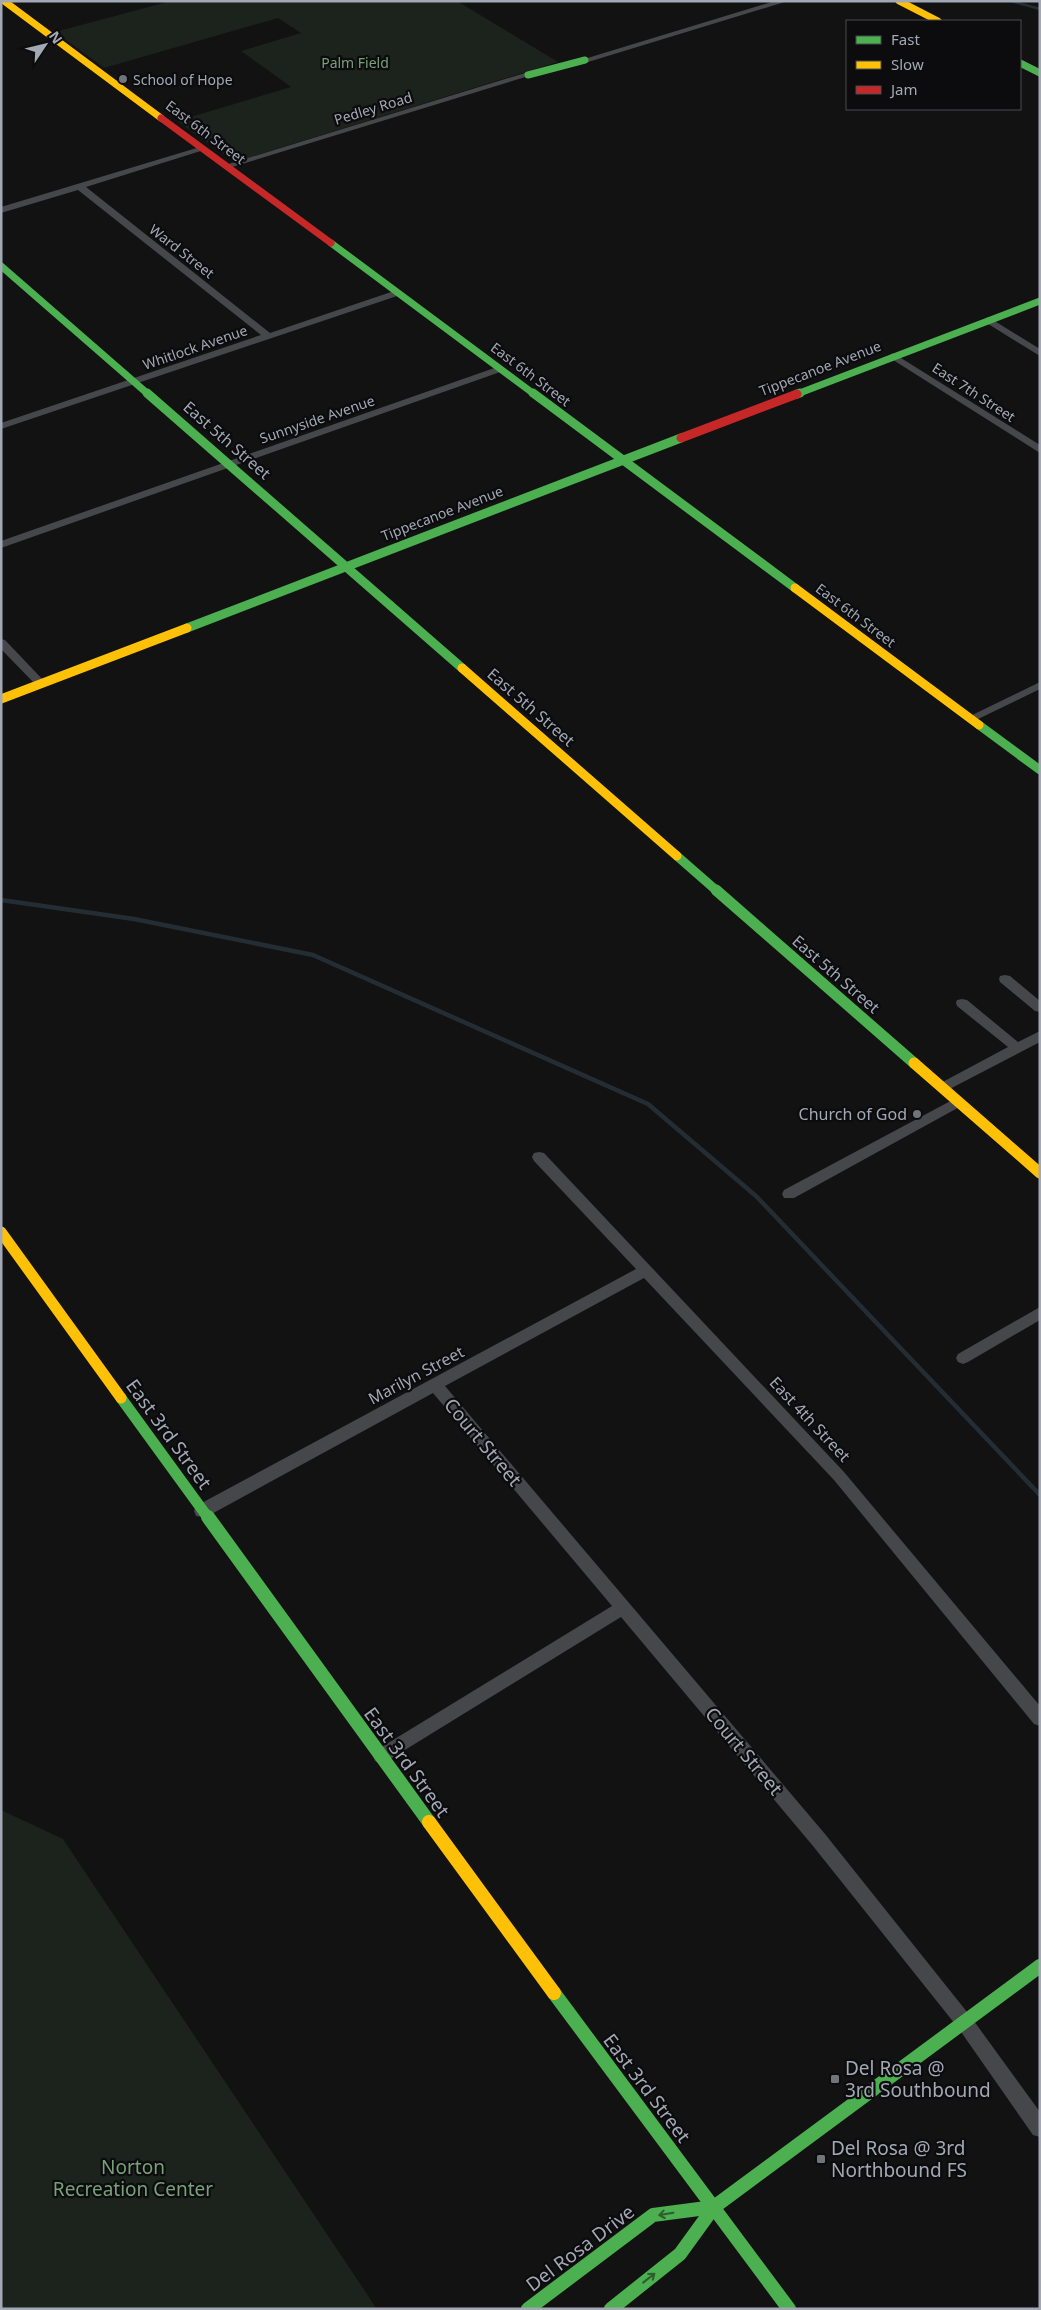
<svg xmlns="http://www.w3.org/2000/svg" width="1041" height="2310" viewBox="0 0 1041 2310" font-family="'Noto Sans',sans-serif">
<style>
.green{fill:#1c221c}
.lines{fill:none;stroke-linecap:round;stroke-linejoin:round}
.stream-far1{stroke:#252d34;stroke-width:2.5}
.stream{stroke:#252d34;stroke-width:4.5}
.street{fill:#46474b;fill-rule:evenodd}
.fast-far3{stroke:#4caf50;stroke-width:7}
.fast-far2{stroke:#4caf50;stroke-width:9}
.fast-far1{stroke:#4caf50;stroke-width:11}
.fast{stroke:#4caf50;stroke-width:14}
.slow-far3{stroke:#ffc107;stroke-width:7}
.slow-far2{stroke:#ffc107;stroke-width:9}
.slow-far1{stroke:#ffc107;stroke-width:11}
.slow{stroke:#ffc107;stroke-width:14}
.jam-far1{stroke:#c62828;stroke-width:7}
.jam{stroke:#c62828;stroke-width:9}
.oneway{stroke:#2c5e2f}
.poi-dot{fill:#70747b;stroke:#0c0c0e;stroke-width:2}
.labels{text-anchor:middle;dominant-baseline:central;stroke-width:4.5;stroke-linejoin:round;paint-order:stroke}
.far-park-label{font-size:14px;fill:#78a079;stroke:#0c0c0e}
.far-poi-label{font-size:14px;fill:#a2a8b4;stroke:#0c0c0e;text-anchor:start}
.far-street-label{font-size:14px;fill:#a2a8b4;stroke:#0c0c0e}
.street-label{font-size:16px;fill:#a2a8b4;stroke:#0c0c0e}
.poi-label{font-size:16px;fill:#a2a8b4;stroke:#0c0c0e;text-anchor:end}
.near-street-label{font-size:19px;fill:#a2a8b4;stroke:#0c0c0e}
.near-poi-label{font-size:19px;fill:#a2a8b4;stroke:#0c0c0e;text-anchor:start}
.near-park-label{font-size:19px;fill:#78a079;stroke:#0c0c0e}
</style>
<rect width="100%" height="100%" fill="#121212"/>
<g class="green">
<path d="M171,1H457L558,62L235,162L177,121L291,87L241,51L301,33L278,18L104,68L55,32Z"/>
<path d="M1,1810L63,1839L377,2309H1Z"/>
</g>
<g class="lines">
<path class="stream-far1" d="M1011,1L1040,9"/>
<path class="stream" d="M1,900L134,919L313,955L648,1104L756,1196L1040,1495"/>
<g class="street">
<path d="M775,1H788L588,62L581,60Z"/>
<path d="M525,73L532,75L229,168L222,166Z"/>
<path d="M200,147L207,149L86,187L270,333L394,291H400V295L1,429V423L261,335L78,190L1,213V207Z"/>
<path d="M988,317L1040,349V356L985,322L983,320Z"/>
<path d="M893,353L1040,445V453L890,358L888,356Z"/>
<path d="M500,366L503,367V371L1,548V541Z"/>
<path d="M1,639L5,640L44,681L46,683L44,685H36L1,649Z"/>
<path d="M1040,682V689L974,721L970,723L964,719Z"/>
<path d="M1005,975L1010,976L1040,1001V1012L1035,1011L1000,982L999,979L1000,976Z"/>
<path d="M962,999L967,1000L1018,1042L1040,1031V1042L942,1093L935,1088L937,1085L1008,1047L957,1006L956,1003L957,1000Z"/>
<path d="M958,1097L963,1099L965,1102L963,1105L794,1198H784L782,1194L784,1190Z"/>
<path d="M539,1152L544,1153L844,1472L1040,1706V1726L1034,1724L834,1480L644,1278L445,1386L825,1834L971,2017L1040,2112V2137L1033,2135L959,2029L813,1846L621,1617L387,1761L381,1764L375,1761L373,1756L375,1751L612,1606L433,1393L208,1516L202,1517L196,1516L194,1511L196,1506L636,1269L534,1161L532,1157L534,1153Z"/>
<path d="M1040,1307V1320L968,1362L963,1364L958,1362L956,1358L958,1354Z"/>
</g>
<g class="fast-far3">
<path d="M1020,63L1040,73"/>
<path d="M528,75L585,60"/>
<path d="M331,243L534,394"/>
<path d="M1,266L148,394"/>
<path d="M797,394L1040,301"/>
</g>
<g class="fast-far2">
<path d="M147,393L462,668"/>
<path d="M533,393L795,588"/>
<path d="M797,394L800,393"/>
<path d="M187,628L681,438"/>
<path d="M979,725L1040,770"/>
<path d="M677,856L717,891"/>
</g>
<g class="fast-far1">
<path d="M716,890L914,1063"/>
<path d="M121,1398L209,1519"/>
</g>
<g class="fast">
<path d="M208,1517L429,1822"/>
<path d="M554,1993L789,2309"/>
<path d="M528,2309L653,2215L714,2207"/>
<path d="M611,2309L680,2254L714,2207L1040,1966"/>
</g>
<g class="slow-far3">
<path d="M4,1L161,118"/>
<path d="M899,1L938,21"/>
</g>
<g class="slow-far2">
<path d="M795,588L979,725"/>
<path d="M462,668L677,856"/>
<path d="M1,699L187,628"/>
</g>
<g class="slow-far1">
<path d="M914,1063L1040,1173"/>
<path d="M1,1232L121,1398"/>
</g>
<path class="slow" d="M429,1822L554,1993"/>
<path class="jam-far1" d="M161,118L331,243"/>
<path class="jam" d="M681,438L797,394"/>
</g>
<defs><path id="oneway-shaft" d="M-6 0H5M1.5-3L5.5 0L1.5 3" fill="none" stroke-width="1.6" stroke-linecap="round" stroke-linejoin="round" transform="scale(1.25)"/></defs>
<g class="oneway">
<use href="#oneway-shaft" transform="translate(666 2214) rotate(171)"/>
<use href="#oneway-shaft" transform="translate(649 2278) rotate(-38)"/>
</g>
<g class="poi-dot">
<circle cx="123" cy="79" r="5"/>
<circle cx="917" cy="1114" r="5"/>
<rect x="830" y="2074" width="10" height="10" rx="2.5"/>
<rect x="816" y="2154" width="10" height="10" rx="2.5"/>
</g>
<g class="labels">
<g class="far-park-label">
<text x="355" y="62">Palm Field</text>
</g>
<g class="far-poi-label">
<text x="133" y="79">School of Hope</text>
</g>
<g class="far-street-label">
<text transform="translate(373 108) rotate(-17)">Pedley Road</text>
<text transform="translate(206 132) rotate(37)">East 6th Street</text>
<text transform="translate(182 251) rotate(38)">Ward Street</text>
<text transform="translate(195 347) rotate(-19)">Whitlock Avenue</text>
<text transform="translate(820 368) rotate(-21)">Tippecanoe Avenue</text>
<text transform="translate(531 374) rotate(37)">East 6th Street</text>
<text transform="translate(974 392) rotate(33)">East 7th Street</text>
<text transform="translate(317 419) rotate(-19)">Sunnyside Avenue</text>
<text transform="translate(442 513) rotate(-21)">Tippecanoe Avenue</text>
<text transform="translate(856 615) rotate(37)">East 6th Street</text>
</g>
<g class="street-label">
<text transform="translate(227 440) rotate(41)">East 5th Street</text>
<text transform="translate(531 707) rotate(41)">East 5th Street</text>
<text transform="translate(836 974) rotate(41)">East 5th Street</text>
<text transform="translate(416 1375) rotate(-28)">Marilyn Street</text>
<text transform="translate(810 1419) rotate(47)">East 4th Street</text>
</g>
<g class="poi-label">
<text x="907" y="1114">Church of God</text>
</g>
<g class="near-street-label">
<text transform="translate(169 1434) rotate(54)">East 3rd Street</text>
<text transform="translate(483 1442) rotate(50)">Court Street</text>
<text transform="translate(744 1751) rotate(50)">Court Street</text>
<text transform="translate(407 1762) rotate(54)">East 3rd Street</text>
<text transform="translate(647 2088) rotate(53)">East 3rd Street</text>
<text transform="translate(580 2248) rotate(-37)">Del Rosa Drive</text>
</g>
<g class="near-poi-label">
<text x="845" y="2068">Del Rosa @<tspan x="845" dy="22">3rd Southbound</tspan></text>
<text x="831" y="2148">Del Rosa @ 3rd<tspan x="831" dy="22">Northbound FS</tspan></text>
</g>
<g class="near-park-label">
<text x="133" y="2167">Norton<tspan x="133" dy="22">Recreation Center</tspan></text>
</g>
</g>
<rect width="1041" height="2310" fill="none" stroke="#a2a8b4" stroke-width="5"/>
<rect x="846" y="20" width="175" height="90" fill="#0c0c0e" stroke="#484a50"/>
<rect x="856" y="36" width="25" height="8" fill="#4caf50" stroke="#484a50"/>
<text x="891" y="45" font-size="15" fill="#a2a8b4">Fast</text>
<rect x="856" y="61" width="25" height="8" fill="#ffc107" stroke="#484a50"/>
<text x="891" y="70" font-size="15" fill="#a2a8b4">Slow</text>
<rect x="856" y="86" width="25" height="8" fill="#c62828" stroke="#484a50"/>
<text x="891" y="95" font-size="15" fill="#a2a8b4">Jam</text>
<g transform="translate(45 45) rotate(55)" stroke="#0c0c0e" stroke-width="4" paint-order="stroke">
<path d="M0-4L9 19L0 12L-9 19Z" fill="#a2a8b4"/>
<text y="-8" font-size="14" font-weight="bold" text-anchor="middle" fill="#a2a8b4">N</text>
</g>
</svg>
